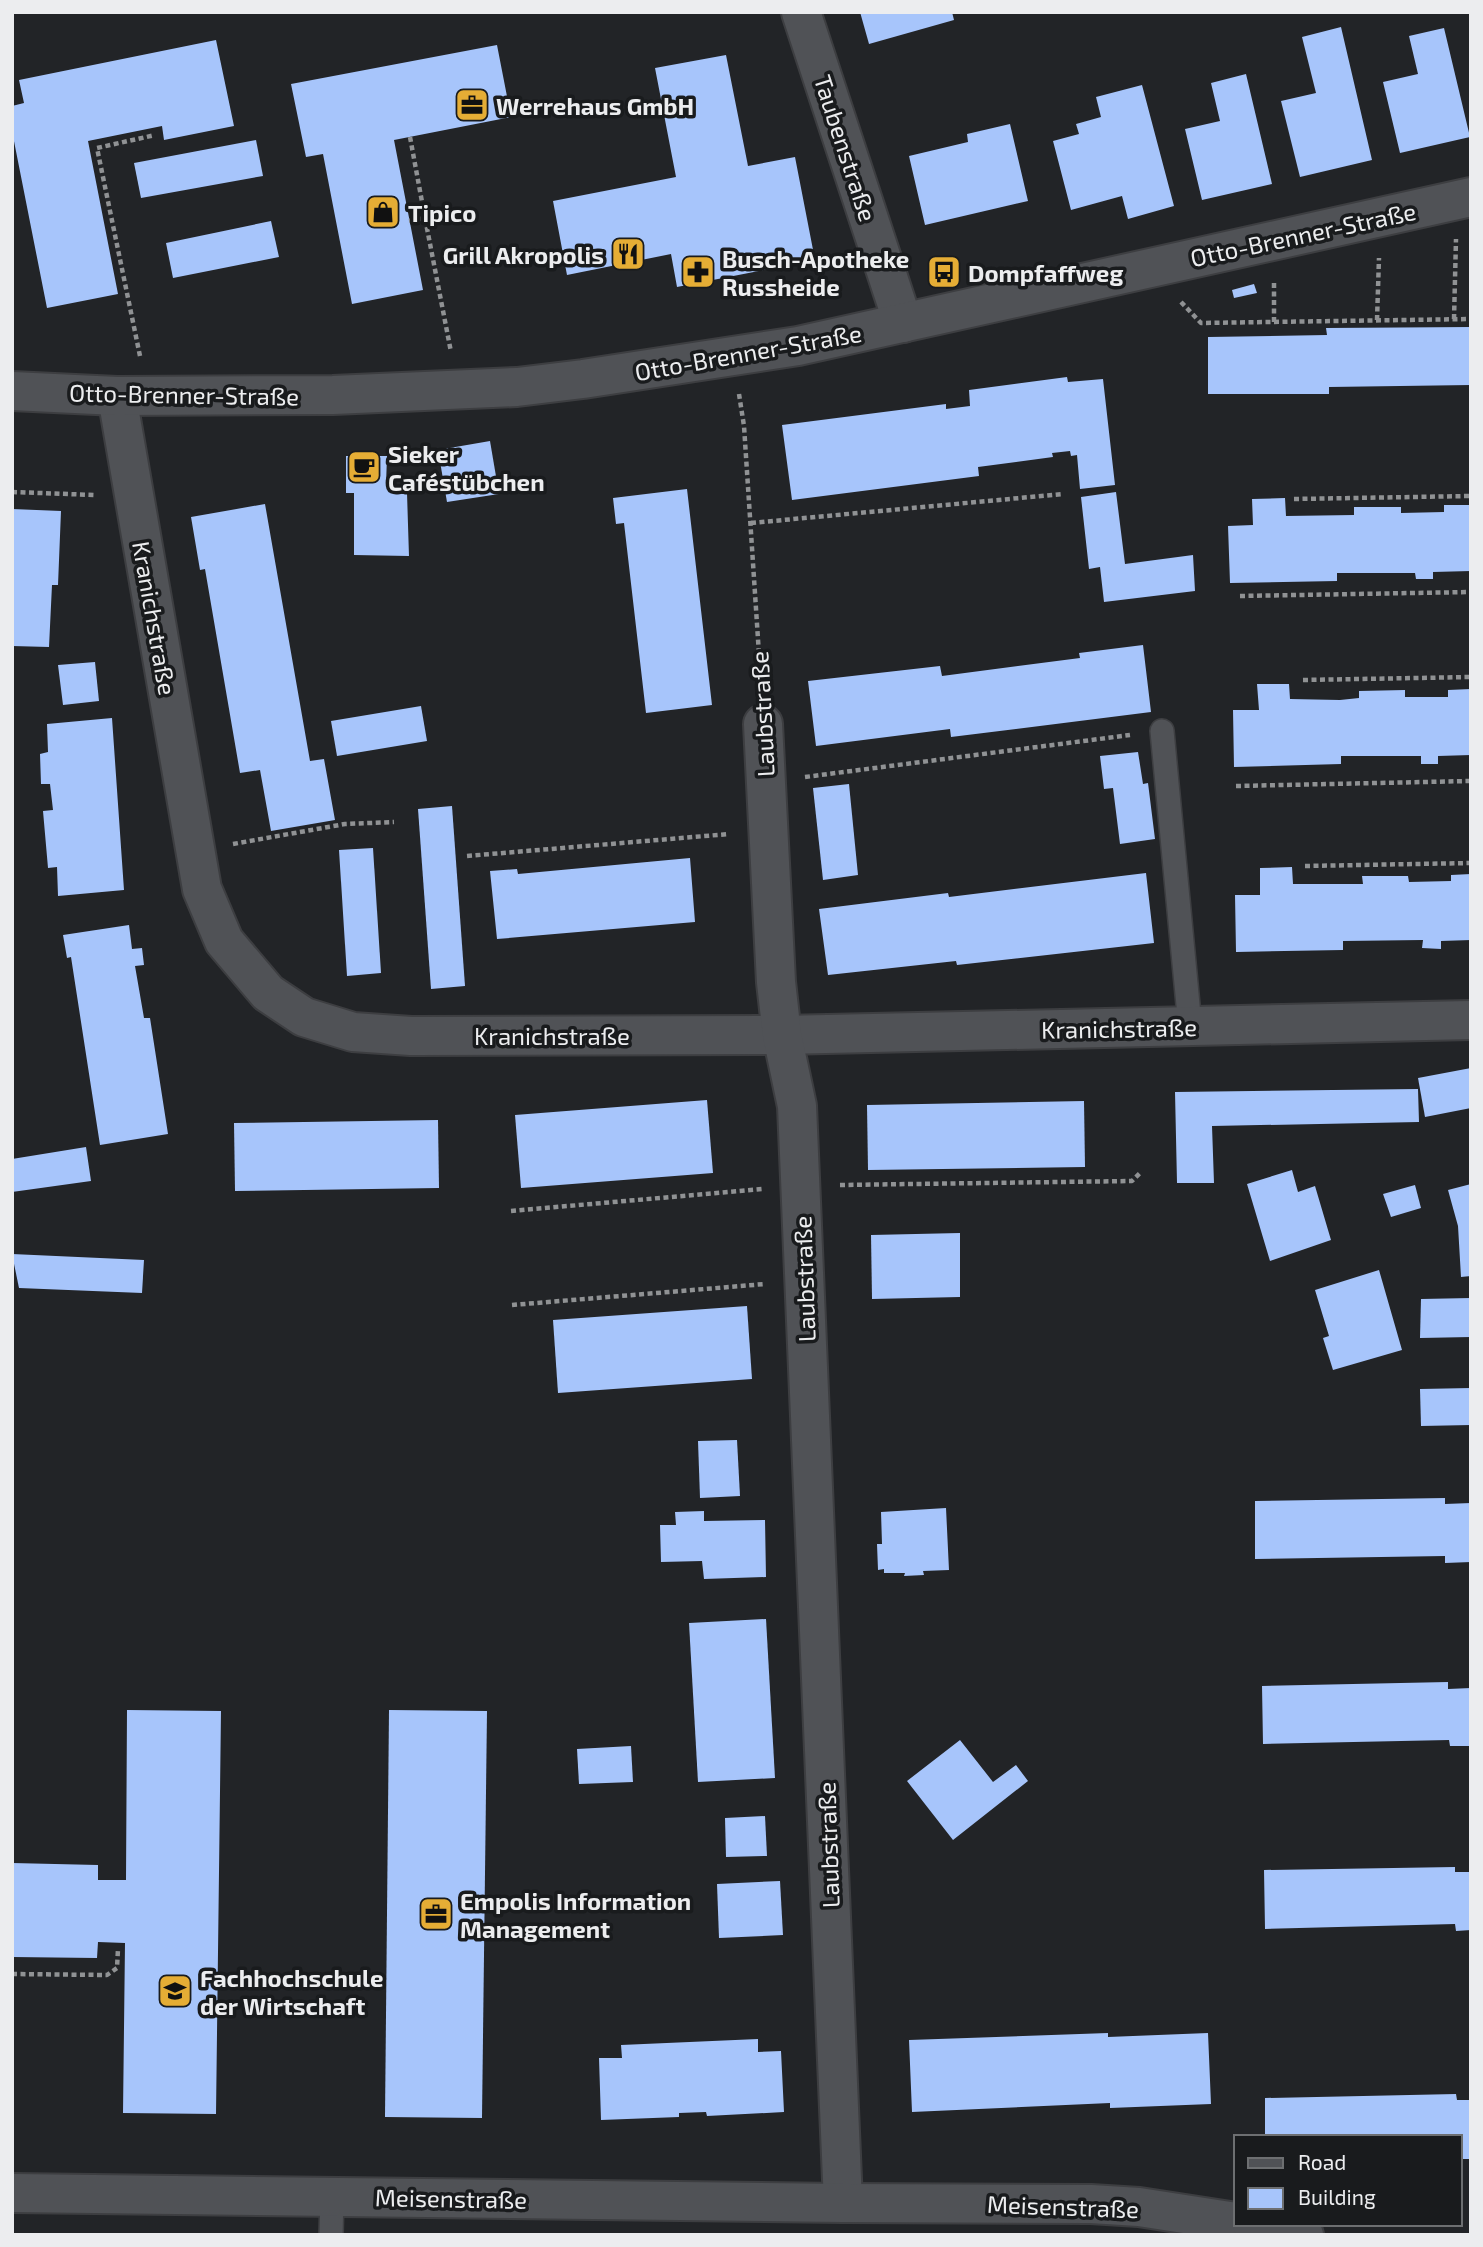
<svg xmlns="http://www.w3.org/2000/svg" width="1483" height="2247" viewBox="0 0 1483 2247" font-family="'Exo 2',sans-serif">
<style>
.building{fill:#a7c5fb}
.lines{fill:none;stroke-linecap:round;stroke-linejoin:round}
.lane-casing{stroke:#3d3e41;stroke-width:26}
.street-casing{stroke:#3d3e41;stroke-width:42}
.secondary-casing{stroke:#3d3e41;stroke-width:42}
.path{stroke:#909294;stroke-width:4.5;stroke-dasharray:5 3.5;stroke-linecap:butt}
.lane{stroke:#505256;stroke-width:23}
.street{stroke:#505256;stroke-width:38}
.secondary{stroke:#505256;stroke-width:38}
.labels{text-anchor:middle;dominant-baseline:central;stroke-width:7;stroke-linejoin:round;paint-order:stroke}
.poi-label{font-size:24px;font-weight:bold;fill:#ecedef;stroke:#191b1d;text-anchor:start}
.street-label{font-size:24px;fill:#ecedef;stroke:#191b1d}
</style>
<rect width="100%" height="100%" fill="#222427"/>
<g class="building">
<path d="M860,12H952L954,20L869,44Z"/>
<path d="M1341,27L1372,160L1300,177L1281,101L1316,93L1302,37Z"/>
<path d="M1444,28L1470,137L1400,153L1383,82L1418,74L1409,36Z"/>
<path d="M216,40L234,126L164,140L162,126L88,141L118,294L47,308L12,131V106L24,103L19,80Z"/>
<path d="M497,45L511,117L394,140L423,290L352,304L323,154L306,157L291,84Z"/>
<path d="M726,55L748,166L795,157L815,260L677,287L671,254L567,275L553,201L676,177L655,68Z"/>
<path d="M1246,74L1272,184L1202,200L1185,129L1220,121L1211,83Z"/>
<path d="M1142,85L1174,206L1128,219L1122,196L1071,210L1053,141L1079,134L1076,124L1101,117L1096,97Z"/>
<path d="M1010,124L1028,201L925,225L909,156L968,142L967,134Z"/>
<path d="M256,140L263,176L141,198L134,163Z"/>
<path d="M271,221L279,257L173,278L166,243Z"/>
<path d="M1254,284L1257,293L1234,298L1232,290Z"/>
<path d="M1471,327V385L1329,387V394H1208V337L1327,335L1326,328Z"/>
<path d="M1067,377L1068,382L1103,379L1115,485L1080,489L1077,455L1071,456L1070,451L1052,453L1053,457L978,467L979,476L792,500L782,425L946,404V409L970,406L969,390Z"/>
<path d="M490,441L499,494L447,502L438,450Z"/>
<path d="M346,456H387L386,485H397L402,494L407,493L409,556L354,555V493H346Z"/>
<path d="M687,489L712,705L646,713L624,523L616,524L613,498Z"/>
<path d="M1116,492L1125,564L1193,555L1195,591L1104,602L1100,567L1089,569L1081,497Z"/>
<path d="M1285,498L1286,516L1354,515V507H1401V513L1444,512V505H1471V571L1433,572V579H1416L1415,573H1337V581L1230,583L1228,526L1253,525L1252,499Z"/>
<path d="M265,504L310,761L324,759L335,820L271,831L260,770L240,773L205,569L200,570L191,517Z"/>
<path d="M12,509L61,511L58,585H52L49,647L12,646Z"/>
<path d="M1143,645L1151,712L951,737L950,729L816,746L808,681L940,666L942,676L1080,658L1079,653Z"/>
<path d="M95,662L99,701L63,705L58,665Z"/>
<path d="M1257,684H1289L1290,699L1340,700L1359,698V691L1405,690V697H1448V690L1471,689V755L1438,756V764H1421V756H1341V764L1234,767L1233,710H1259Z"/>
<path d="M421,706L427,741L337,756L331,721Z"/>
<path d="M112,718L124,890L58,896L57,867L48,868L43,811L53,810L50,784H41L40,754L48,752L47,724Z"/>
<path d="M1138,752L1143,784L1148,783L1155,839L1120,844L1113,788L1104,789L1100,756Z"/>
<path d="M849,784L858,875L823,880L813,788Z"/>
<path d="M452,806L465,986L431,989L418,809Z"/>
<path d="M373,848L381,973L347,976L339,850Z"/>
<path d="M690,858L695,922L497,939L490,871L517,869L518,874Z"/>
<path d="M1292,867L1293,884H1363L1362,876H1408L1409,882L1451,881V875L1471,874V940L1441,941V949L1422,948L1423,940L1343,941V950L1236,952L1235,895H1260V868Z"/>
<path d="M1146,873L1154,943L957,965L956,961L828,975L819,909L948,893L949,897Z"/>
<path d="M129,925L132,949L142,948L144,965L135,966L144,1018H150L168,1134L100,1145L71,957L67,958L63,935Z"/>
<path d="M1471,1068V1108L1425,1117L1418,1078Z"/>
<path d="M1418,1089L1419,1122L1212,1126L1214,1183H1177L1175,1092Z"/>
<path d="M707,1100L713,1173L521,1188L515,1115Z"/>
<path d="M1084,1101L1085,1167L868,1170L867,1105Z"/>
<path d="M438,1120L439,1188L235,1191L234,1123Z"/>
<path d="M86,1147L91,1181L12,1192V1159Z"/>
<path d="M1292,1170L1298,1192L1315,1186L1331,1240L1270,1261L1247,1184Z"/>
<path d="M1471,1184V1276L1461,1277L1458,1226L1448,1190Z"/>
<path d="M1415,1185L1421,1208L1391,1217L1383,1194Z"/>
<path d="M960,1233V1297L872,1299L871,1235Z"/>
<path d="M12,1254L144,1260L142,1293L19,1288Z"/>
<path d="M1379,1270L1402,1350L1333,1370L1323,1338L1329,1336L1315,1290Z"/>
<path d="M1471,1298V1337L1420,1338L1421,1299Z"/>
<path d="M747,1306L752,1379L558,1393L553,1320Z"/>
<path d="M1471,1388V1425L1421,1426L1420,1389Z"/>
<path d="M737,1440L740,1496L700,1498L698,1441Z"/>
<path d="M1445,1498V1504L1471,1503V1562L1445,1563V1556L1255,1559V1501Z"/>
<path d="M946,1508L949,1570L923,1571L924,1575L904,1576L905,1573H884V1569L878,1570L877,1544H882L881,1512Z"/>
<path d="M704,1511V1521L765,1520L766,1577L704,1579L702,1561L661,1562L660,1525H676L675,1512Z"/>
<path d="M766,1619L775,1778L698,1782L689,1623Z"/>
<path d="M1448,1682V1689L1471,1688V1746H1450L1449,1740L1263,1744L1262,1686Z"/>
<path d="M127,1710L221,1711L216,2114L123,2113L125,1943L98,1942L97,1958L12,1957V1863L98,1865V1880H126Z"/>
<path d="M389,1710L487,1711L482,2118L385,2117Z"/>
<path d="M960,1740L993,1782L1016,1765L1028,1781L953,1840L907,1781Z"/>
<path d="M631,1746L633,1782L579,1784L577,1749Z"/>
<path d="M765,1816L767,1856L726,1857L725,1818Z"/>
<path d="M1455,1867V1872H1471V1930L1456,1931L1455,1924L1265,1929L1264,1870Z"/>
<path d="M780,1881L783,1935L719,1938L717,1884Z"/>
<path d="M1108,2033V2037L1208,2033L1211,2104L1110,2108V2103L912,2112L909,2040Z"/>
<path d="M758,2039V2052L781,2051L784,2112L707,2116L706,2112L679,2113V2117L601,2120L599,2058H622L621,2045Z"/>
<path d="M1456,2094L1457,2100H1471V2159H1460V2137H1265V2098Z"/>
</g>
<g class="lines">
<defs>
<g id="lane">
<path d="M1162,731L1190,1026"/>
<path d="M331,2235L332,2196"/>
</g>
<g id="street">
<path d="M801,12L903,323"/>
<path d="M117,396L202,889L224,941L268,993L304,1017L353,1032L411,1036L782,1035L1471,1020"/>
<path d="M763,724L776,982L782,1035L797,1106L843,2203"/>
<path d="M12,2193L843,2203L1091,2204L1139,2207L1236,2222"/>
<path d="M1252,2224L1304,2235"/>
</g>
<path id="secondary" d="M12,391L117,396L333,395L517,387L583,379L798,346L1471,197"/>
</defs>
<use href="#lane" class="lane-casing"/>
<use href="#street" class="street-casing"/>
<use href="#secondary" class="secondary-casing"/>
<g class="path">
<path d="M410,137L425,218"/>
<path d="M409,221L425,218L451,352"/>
<path d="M1181,302L1201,323L1471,319"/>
<path d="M1454,319L1456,239"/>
<path d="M1377,320L1379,258"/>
<path d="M1274,322V281"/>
<path d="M140,356L97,148L155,135"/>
<path d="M739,394L744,426L761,685"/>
<path d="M12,492L95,495"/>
<path d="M1294,499L1471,496"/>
<path d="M751,523L1063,494"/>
<path d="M1240,596L1471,592"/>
<path d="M1303,680L1471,677"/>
<path d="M805,777L1130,735"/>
<path d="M1236,786L1471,781"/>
<path d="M233,844L345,824L394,822"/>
<path d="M467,856L729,834"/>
<path d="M1305,866L1471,863"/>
<path d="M840,1185L1132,1181L1140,1173"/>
<path d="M511,1211L762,1189"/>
<path d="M512,1305L765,1284"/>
<path d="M12,1974L107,1975L117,1968L118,1949"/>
</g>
<use href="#lane" class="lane"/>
<use href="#street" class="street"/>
<use href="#secondary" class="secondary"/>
</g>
<defs>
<symbol id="office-square" viewBox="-11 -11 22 22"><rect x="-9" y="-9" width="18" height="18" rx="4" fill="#e5ad35" stroke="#191b1d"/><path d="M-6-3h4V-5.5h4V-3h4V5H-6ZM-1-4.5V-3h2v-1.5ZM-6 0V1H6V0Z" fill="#111"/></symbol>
<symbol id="shop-square" viewBox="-11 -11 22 22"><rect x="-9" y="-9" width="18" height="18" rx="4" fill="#e5ad35" stroke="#191b1d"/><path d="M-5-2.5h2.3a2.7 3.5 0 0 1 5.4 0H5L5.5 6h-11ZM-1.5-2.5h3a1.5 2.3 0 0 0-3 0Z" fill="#111"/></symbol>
<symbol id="restaurant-square" viewBox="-11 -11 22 22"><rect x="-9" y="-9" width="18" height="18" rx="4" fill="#e5ad35" stroke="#191b1d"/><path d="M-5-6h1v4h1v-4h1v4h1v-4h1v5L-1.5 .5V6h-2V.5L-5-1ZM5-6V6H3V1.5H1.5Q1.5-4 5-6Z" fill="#111"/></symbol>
<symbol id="pharmacy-square" viewBox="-11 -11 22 22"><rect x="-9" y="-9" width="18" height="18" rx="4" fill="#e5ad35" stroke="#191b1d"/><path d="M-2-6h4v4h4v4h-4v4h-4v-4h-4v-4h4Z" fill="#111"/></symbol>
<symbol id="bus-square" viewBox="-11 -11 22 22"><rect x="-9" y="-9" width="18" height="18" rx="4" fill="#e5ad35" stroke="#191b1d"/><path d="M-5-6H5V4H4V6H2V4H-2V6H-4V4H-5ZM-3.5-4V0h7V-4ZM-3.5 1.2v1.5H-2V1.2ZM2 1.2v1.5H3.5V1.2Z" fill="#111"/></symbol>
<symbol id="cafe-square" viewBox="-11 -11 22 22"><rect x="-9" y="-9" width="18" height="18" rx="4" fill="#e5ad35" stroke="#191b1d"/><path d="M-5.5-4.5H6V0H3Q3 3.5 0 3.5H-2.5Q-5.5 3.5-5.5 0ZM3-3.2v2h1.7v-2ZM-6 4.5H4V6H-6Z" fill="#111"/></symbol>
<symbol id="university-square" viewBox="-11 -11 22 22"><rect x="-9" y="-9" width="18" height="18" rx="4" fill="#e5ad35" stroke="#191b1d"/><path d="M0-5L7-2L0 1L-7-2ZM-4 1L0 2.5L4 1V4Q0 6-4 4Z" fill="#111"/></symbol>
</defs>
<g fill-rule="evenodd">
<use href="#office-square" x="453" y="86" width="38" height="38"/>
<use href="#shop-square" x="364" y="193" width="38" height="38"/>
<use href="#restaurant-square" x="609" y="235" width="38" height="38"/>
<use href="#pharmacy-square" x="679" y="253" width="38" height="38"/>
<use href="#bus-square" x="925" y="253" width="38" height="38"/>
<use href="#cafe-square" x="345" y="448" width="38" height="38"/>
<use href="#office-square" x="417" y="1895" width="38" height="38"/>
<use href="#university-square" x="156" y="1972" width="38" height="38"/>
</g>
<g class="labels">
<g class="poi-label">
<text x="496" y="105">Werrehaus GmbH</text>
<text x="408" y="212">Tipico</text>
<text x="604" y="254" text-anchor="end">Grill Akropolis</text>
<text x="722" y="258">Busch-Apotheke<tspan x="722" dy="28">Russheide</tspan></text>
<text x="968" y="272">Dompfaffweg</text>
<text x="388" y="453">Sieker<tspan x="388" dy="28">Caféstübchen</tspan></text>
<text x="460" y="1900">Empolis Information<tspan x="460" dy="28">Management</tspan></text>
<text x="200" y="1977">Fachhochschule<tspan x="200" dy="28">der Wirtschaft</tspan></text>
</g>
<g class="street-label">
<text transform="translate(846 148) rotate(72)">Taubenstraße</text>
<text transform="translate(1303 234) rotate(-12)">Otto-Brenner-Straße</text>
<text transform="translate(748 352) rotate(-10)">Otto-Brenner-Straße</text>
<text transform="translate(184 394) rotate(1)">Otto-Brenner-Straße</text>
<text transform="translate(155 618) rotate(80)">Kranichstraße</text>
<text transform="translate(762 714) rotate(-93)">Laubstraße</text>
<text transform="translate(1119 1028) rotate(-1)">Kranichstraße</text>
<text x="552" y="1035">Kranichstraße</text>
<text transform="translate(804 1279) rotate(-92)">Laubstraße</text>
<text transform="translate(828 1845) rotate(-92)">Laubstraße</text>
<text transform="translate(451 2198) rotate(1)">Meisenstraße</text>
<text transform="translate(1063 2206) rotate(2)">Meisenstraße</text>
</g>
</g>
<rect width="1483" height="2247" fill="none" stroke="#ecedef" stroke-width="28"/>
<rect x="1234" y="2135" width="228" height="91" fill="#191b1d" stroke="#6d6f71" stroke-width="2"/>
<rect x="1248" y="2158" width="35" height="10" fill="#505256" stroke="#6d6f71" stroke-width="2"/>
<text x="1298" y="2170" font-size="21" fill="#ecedef">Road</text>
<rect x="1248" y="2188" width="35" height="21" fill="#a7c5fb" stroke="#6d6f71" stroke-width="2"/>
<text x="1298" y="2205" font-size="21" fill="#ecedef">Building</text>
</svg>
